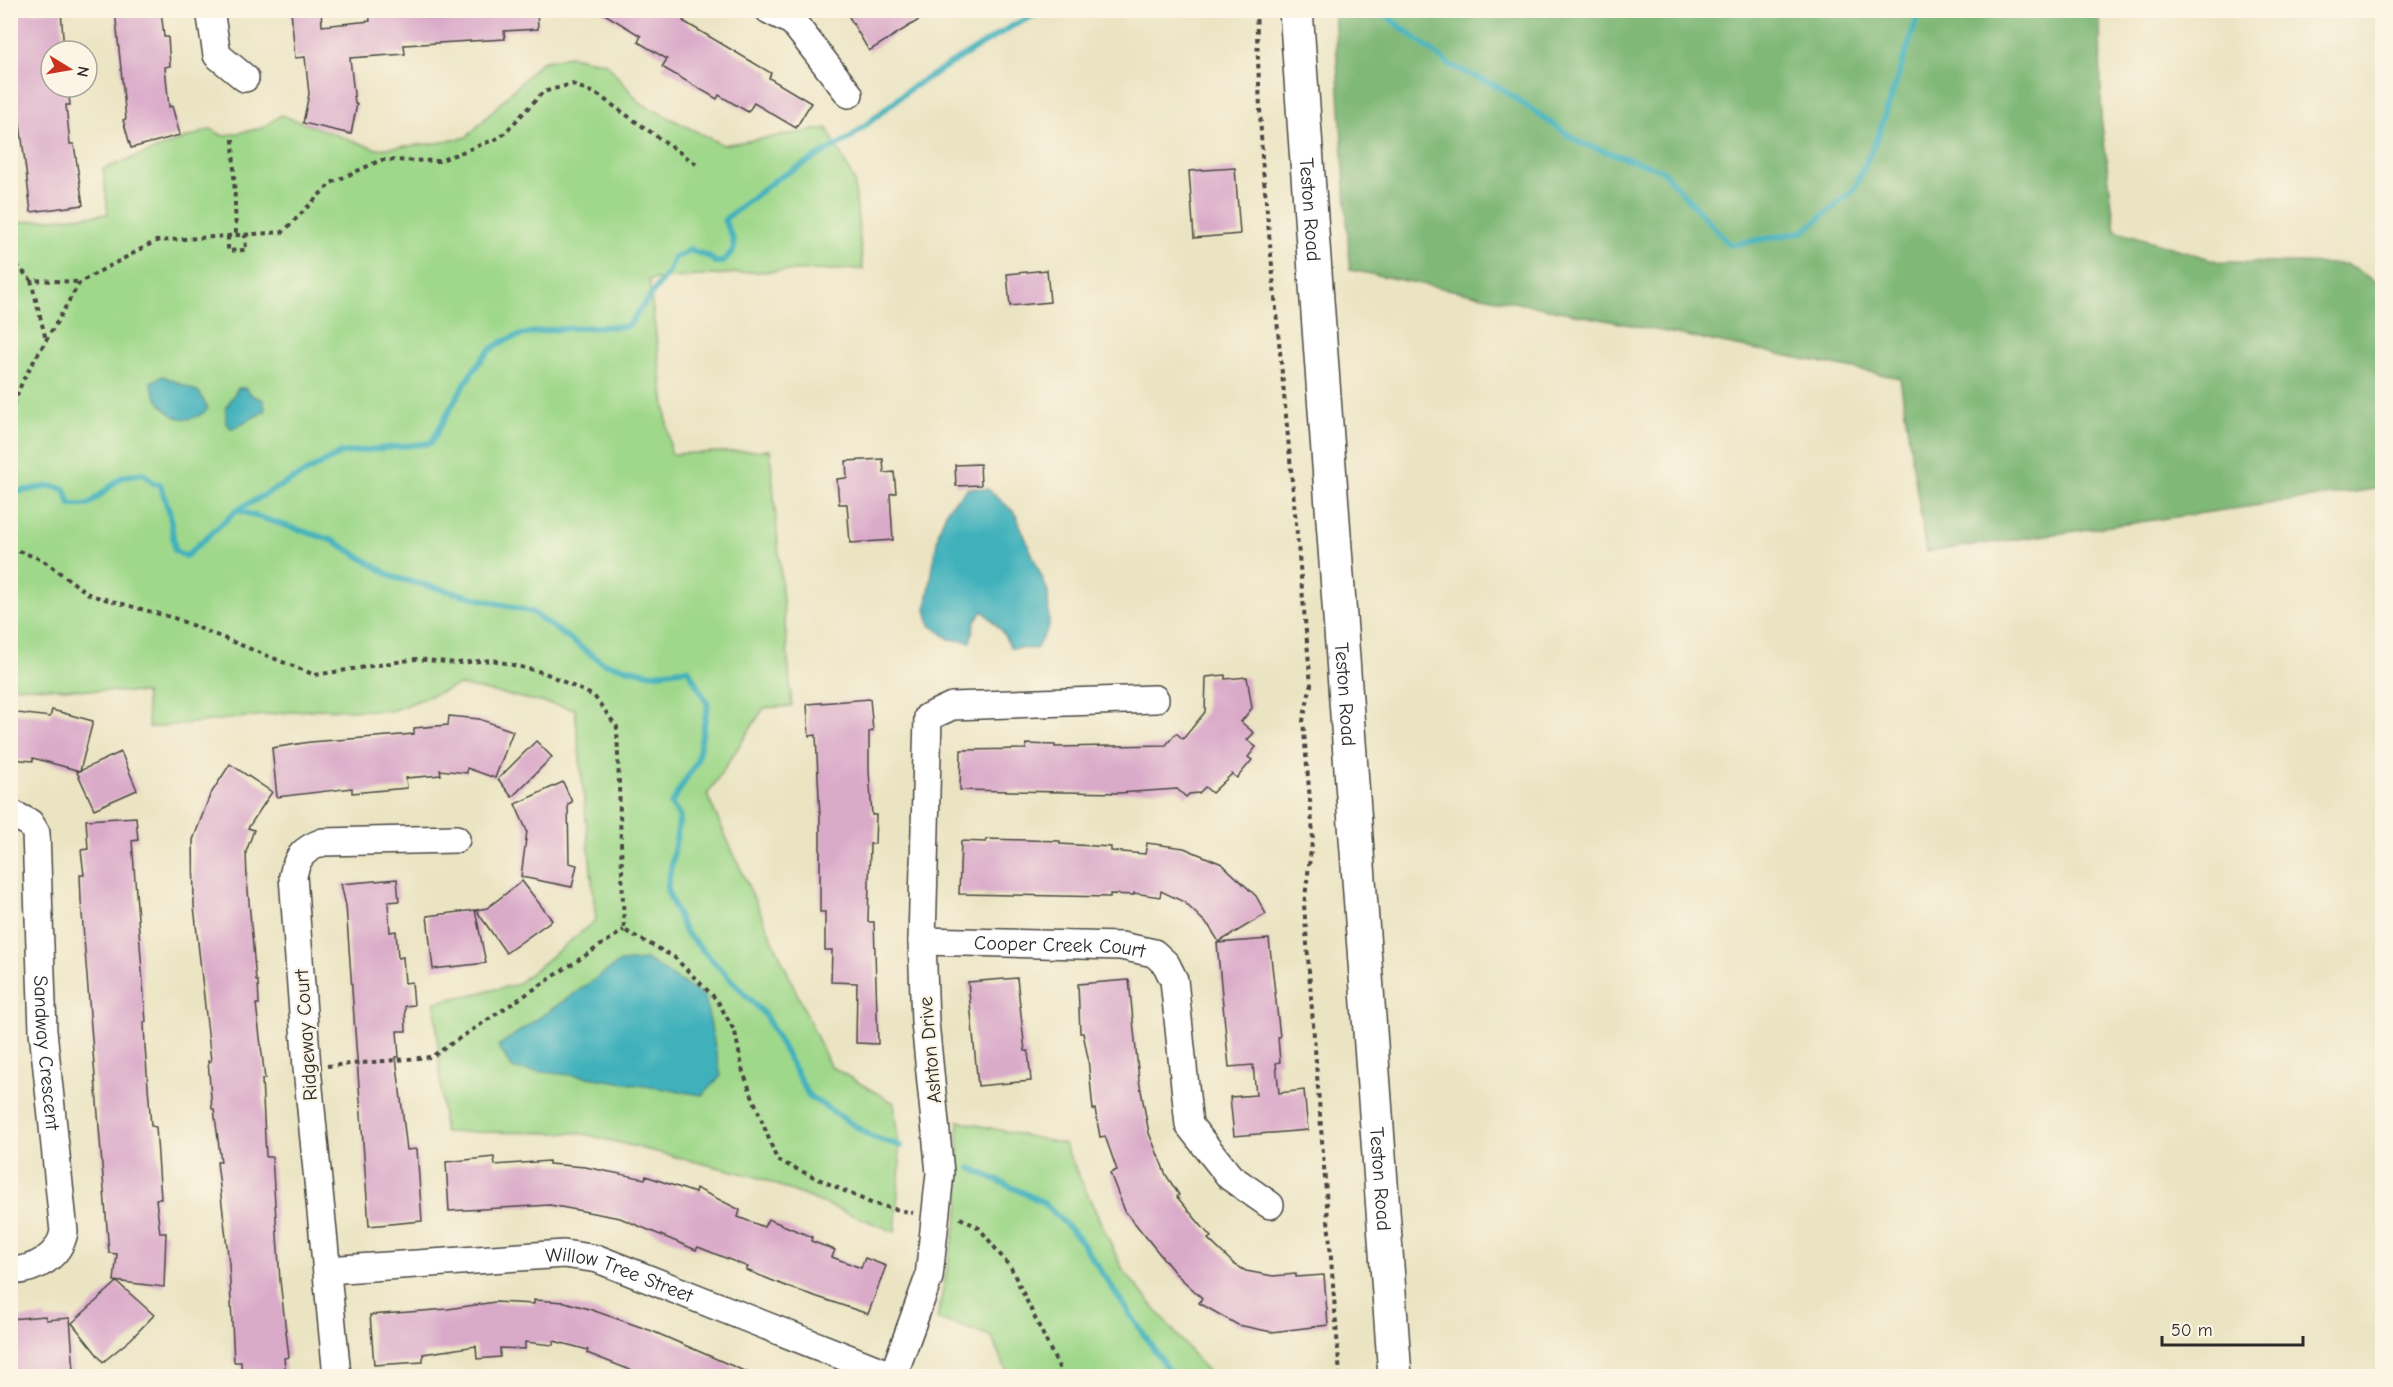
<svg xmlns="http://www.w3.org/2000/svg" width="2393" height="1387" viewBox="0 0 2393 1387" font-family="'Comic Neue',sans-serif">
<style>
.green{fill:#a0d88b;stroke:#66825b;stroke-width:1.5}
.forest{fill:#80b877;stroke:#567251;stroke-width:1.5}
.water{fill:#41b1bb;stroke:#366e73;stroke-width:1.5}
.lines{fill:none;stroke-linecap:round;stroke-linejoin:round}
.stream{stroke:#41b1bb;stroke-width:6}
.building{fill:#daaac9}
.minor-casing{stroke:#484742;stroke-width:30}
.major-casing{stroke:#484742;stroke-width:36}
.path{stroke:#484742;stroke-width:4;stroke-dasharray:4.5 4.5;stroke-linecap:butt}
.minor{stroke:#fff;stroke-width:27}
.major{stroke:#fff;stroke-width:33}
.labels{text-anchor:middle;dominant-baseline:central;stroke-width:4.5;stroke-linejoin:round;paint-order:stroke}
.street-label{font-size:20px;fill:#2b2b2b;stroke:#fcf5e5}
</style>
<rect width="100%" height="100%" fill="#fcf5e5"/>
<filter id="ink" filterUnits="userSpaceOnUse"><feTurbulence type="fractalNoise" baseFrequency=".0167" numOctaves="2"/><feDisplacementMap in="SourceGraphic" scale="12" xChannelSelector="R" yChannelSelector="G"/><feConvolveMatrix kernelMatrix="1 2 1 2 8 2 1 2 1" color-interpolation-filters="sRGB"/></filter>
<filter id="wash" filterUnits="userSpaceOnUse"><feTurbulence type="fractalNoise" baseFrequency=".008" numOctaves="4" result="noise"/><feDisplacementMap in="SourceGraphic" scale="24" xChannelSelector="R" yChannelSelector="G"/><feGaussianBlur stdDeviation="1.35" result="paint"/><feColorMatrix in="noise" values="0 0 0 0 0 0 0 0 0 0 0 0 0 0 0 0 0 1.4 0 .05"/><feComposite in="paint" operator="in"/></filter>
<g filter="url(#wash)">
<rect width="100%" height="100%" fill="#ebe4c3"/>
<g class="green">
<path d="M570,56L606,63L640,103L723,145L827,128L854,180L863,269L751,272L649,280L671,454L770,450L792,706L764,708L707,795L830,1066L894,1103L900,1163L895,1232L757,1177L580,1133L444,1132L435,1002L516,985L596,920L575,709L459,685L391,711L318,709L149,728L145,693L11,686L10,223L108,214L103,169L211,129L223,136L262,128L281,115L376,149L438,143L467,137L541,62Z"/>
<path d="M958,1121L1064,1144L1123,1270L1211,1376H1009L991,1336L937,1319L960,1205Z"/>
</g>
<path class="forest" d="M1334,11H2100L2101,117L2115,230L2220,262L2346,264L2382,285V488L1926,552L1900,378L1350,270Z"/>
<g class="water">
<path d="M163,376L199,392L208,409C183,433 157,409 151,382Z"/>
<path d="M238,388H245L253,396L264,400L265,411L232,429L226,423V408Z"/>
<path d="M968,488L988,489L1015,513L1048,592L1049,626L1036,649L1011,648L1001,630L983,611L975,621L970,642L949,639L930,625L926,609L939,530L948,508Z"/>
<path d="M647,960L705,997L721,1076L702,1095L581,1076L513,1069L498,1046L620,962Z"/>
</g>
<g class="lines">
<g class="stream">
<path d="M1379,10L1450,65L1502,89L1580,143L1662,170L1730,245L1803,232L1854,190L1880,131L1920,10"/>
<path d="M10,493L50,486L65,489L70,505H88L122,477L143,473L153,483L160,484L170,514L175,551L186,556L237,510L341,453L431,443C446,417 470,369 490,350C517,325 592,328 628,326L669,271L674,257L682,255L690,249C698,255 708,253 715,262H723L734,249L733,239L724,220L775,180L850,138L911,88L1014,25L1045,10"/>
<path d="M237,510L334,541L393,577L532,612L603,663L653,674L688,669L708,705L697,761L671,804L680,817L667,890L685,932L765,1015L809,1096L872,1137L901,1146"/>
<path d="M971,1168L1043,1202L1078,1237L1172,1376"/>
</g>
</g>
<g id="blocks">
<g class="building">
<path d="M61,10L64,51H51V87H68L70,105H66L70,144H74L83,205L31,212L15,82L10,14Z"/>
<path d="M115,10H161L164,37H168L170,66L165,67L169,107L172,106L180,135L131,148L123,120L126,119Z"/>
<path d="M291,10H321L322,26L370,21L369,10H537L538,29L504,31L505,39L404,45L405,54L350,58L355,104H357L351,134L303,123L309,94L305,57L295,58Z"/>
<path d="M598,10H670L685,19L683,21L771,73L769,78L811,103L796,128L754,103L748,112L719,95L717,99L662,67L667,59L638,42L641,36Z"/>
<path d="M856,10H935L869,51L848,15Z"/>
<path d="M1235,168L1240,234L1194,238L1189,171Z"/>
<path d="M1047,270L1050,302L1010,306L1007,274Z"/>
<path d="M883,459L884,473L894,472L896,493L890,494L893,540L850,543L847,504H839L837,479L847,478L846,461Z"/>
<path d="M980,464L981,485L956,486L955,465Z"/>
<path d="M1225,675V679L1247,677L1252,708L1241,722L1254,733L1247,740L1256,747L1248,757L1252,760L1237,778L1232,774L1212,793L1205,787L1199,793L1189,794L1186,797L1177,789L1119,793L960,790L961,750L1026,749V744L1055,745V747L1166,745L1176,733L1183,739L1205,712L1206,677Z"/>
<path d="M870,699L873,731L869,732V771L872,815H876L875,844H870L868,922H874L878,1044L856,1043L857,983L831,982L832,950H825V912H820V818L816,735L809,736L807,704Z"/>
<path d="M52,710L93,721L80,771L33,758V761L10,759V712L50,717Z"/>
<path d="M449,716L479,719L513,731L495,778L467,768V773L440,770L441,775L406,778L407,788L352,793V788L277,797L272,748L310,742L414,734V728L448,725Z"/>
<path d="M536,741L552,757L512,797L498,779Z"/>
<path d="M121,752L137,790L94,809L77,772Z"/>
<path d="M230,764L272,792L248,828L254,830L246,852L247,879L256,981H258L259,1004H256L265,1079H262L266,1157H272L280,1281L289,1357L284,1358L286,1377H242L241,1362H234L229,1263L217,1162H221L214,1109H212L208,1061H211L194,906L193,840L210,795Z"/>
<path d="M563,782L572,802L568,804L569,863L577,865L572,887L521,877L527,831L515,804Z"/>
<path d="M136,817L138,840L132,841L146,1022H144L145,1047L151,1126L156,1127L161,1199H156L160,1233H166L164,1287L114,1281L117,1254L109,1253L81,901L80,875H84L81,850L88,849L86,820Z"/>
<path d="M986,839L1060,841V844L1111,847V851L1145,854L1147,843L1184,848L1222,864L1256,896L1266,914L1219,942L1209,926L1184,902L1161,891L1160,897L1134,893V895L1110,894V897L959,894L961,841L986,842Z"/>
<path d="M397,879L399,901L388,902L390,932L396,931L398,958L403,957L405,983L412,982L414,1005L405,1006L406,1031H397L399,1057H396L407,1150L417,1149L422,1221L369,1226L346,906L341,884Z"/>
<path d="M522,881L552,920L506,953L476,910L487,908Z"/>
<path d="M475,910L486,963L433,969L427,916Z"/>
<path d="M1269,939L1280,1037H1278L1280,1062L1276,1063L1279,1093L1304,1090L1308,1130L1234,1136L1230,1097L1256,1095L1253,1065L1229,1067L1217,943Z"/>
<path d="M1017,978L1025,1051H1028L1031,1081L978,1086L968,982Z"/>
<path d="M1129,980L1139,1080L1149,1133L1166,1175L1179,1195L1177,1197L1211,1237L1208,1239L1235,1265L1246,1271L1273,1276L1296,1274V1277L1324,1275L1328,1325L1272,1332L1238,1325L1199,1303L1202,1298L1175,1273L1125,1211L1110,1173L1117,1170L1105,1136L1100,1137L1095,1109L1093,1110L1088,1058L1083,1033H1080L1078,984Z"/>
<path d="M494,1157L495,1165L549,1161V1164L585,1167L645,1179L646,1176L695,1193L696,1188L740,1210L738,1217L764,1227L768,1219L812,1237L811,1241L835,1250L832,1257L861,1268L865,1258L886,1266L868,1314L791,1288L746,1270L748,1267L698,1247L696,1250L620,1218L550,1205L449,1211L446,1162Z"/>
<path d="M117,1282L154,1315L131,1339L103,1362L72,1323Z"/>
<path d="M534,1300L565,1302L589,1309L652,1331L758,1377H648L587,1353L588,1350L554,1341L553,1345L525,1342V1349L500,1348V1357L477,1359L476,1346L423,1354V1362L374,1365L370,1315L448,1309L495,1302L534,1304Z"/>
<path d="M45,1316L46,1320L70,1318L74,1372L25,1374V1370L10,1371V1319Z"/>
</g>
</g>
</g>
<g filter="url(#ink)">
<use href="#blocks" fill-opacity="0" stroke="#484742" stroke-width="1.5"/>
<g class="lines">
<defs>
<g id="minor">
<path d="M210,10L217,55L245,78"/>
<path d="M769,10L793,22L849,94"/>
<path id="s1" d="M10,813L30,823L36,833L43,1031L64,1232C59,1257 36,1270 10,1271"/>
<path id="s2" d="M922,941L1121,946L1154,953L1166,964L1174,980L1189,1125L1230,1177L1270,1205"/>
<path id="s3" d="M327,1270L564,1254L598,1259L893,1376"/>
<path d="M337,1376L307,1068L293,876C297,856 304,849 323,842L456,839"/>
<path d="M893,1376L929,1277L940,1173L925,1022L922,941L928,717L952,706L1155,699"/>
</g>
<g id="major">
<path id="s4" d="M1296,10L1395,1376"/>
</g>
</defs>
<use href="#minor" class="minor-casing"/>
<use href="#major" class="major-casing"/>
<g class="path">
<path d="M1256,10L1262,158L1311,685L1303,721L1313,834L1304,905L1340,1376"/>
<path d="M233,139L236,236"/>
<path d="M228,236V251L246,250L245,235"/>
<path d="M10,258L31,280L80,282"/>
<path d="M31,280L46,340"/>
<path d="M10,413L23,380L80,282L156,241L283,232L331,183L381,160L439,161L501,137L543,92L572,84L598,95L699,166"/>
<path d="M10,548L41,559L90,595L174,618L315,675L416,659L457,663L493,660L545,673L594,696L617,727L624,930L674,957L717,1000L735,1032L743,1072L777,1160L873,1204L913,1213"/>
<path d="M327,1066L431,1057L624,930"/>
<path d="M960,1218L979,1228L1011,1268L1063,1376"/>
</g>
<use href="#minor" class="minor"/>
<use href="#major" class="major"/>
</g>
</g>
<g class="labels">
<g class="street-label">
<text stroke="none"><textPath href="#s4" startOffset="200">Teston Road</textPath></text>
<text stroke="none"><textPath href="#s4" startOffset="686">Teston Road</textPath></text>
<text stroke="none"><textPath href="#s2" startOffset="138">Cooper Creek Court</textPath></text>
<text transform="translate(306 1035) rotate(-94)">Ridgeway Court</text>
<text transform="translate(930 1050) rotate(-95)">Ashton Drive</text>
<text stroke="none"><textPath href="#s1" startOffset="254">Sandway Crescent</textPath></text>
<text stroke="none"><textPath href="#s4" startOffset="1172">Teston Road</textPath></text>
<text stroke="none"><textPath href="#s3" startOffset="296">Willow Tree Street</textPath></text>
</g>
</g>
<rect width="2393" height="1387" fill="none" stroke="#fcf5e5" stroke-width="36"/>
<g transform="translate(69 69) rotate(101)"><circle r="28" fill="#fcf5e5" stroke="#a8a49b" stroke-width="1.5"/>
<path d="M0-4.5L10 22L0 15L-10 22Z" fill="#c8321e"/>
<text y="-9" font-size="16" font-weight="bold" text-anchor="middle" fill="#2b2b2b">N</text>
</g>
<path d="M2162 1336v9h141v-9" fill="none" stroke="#2b2b2b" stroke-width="3"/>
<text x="2171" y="1336" font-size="18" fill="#2b2b2b" stroke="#fcf5e5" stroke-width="4.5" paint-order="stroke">50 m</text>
</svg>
